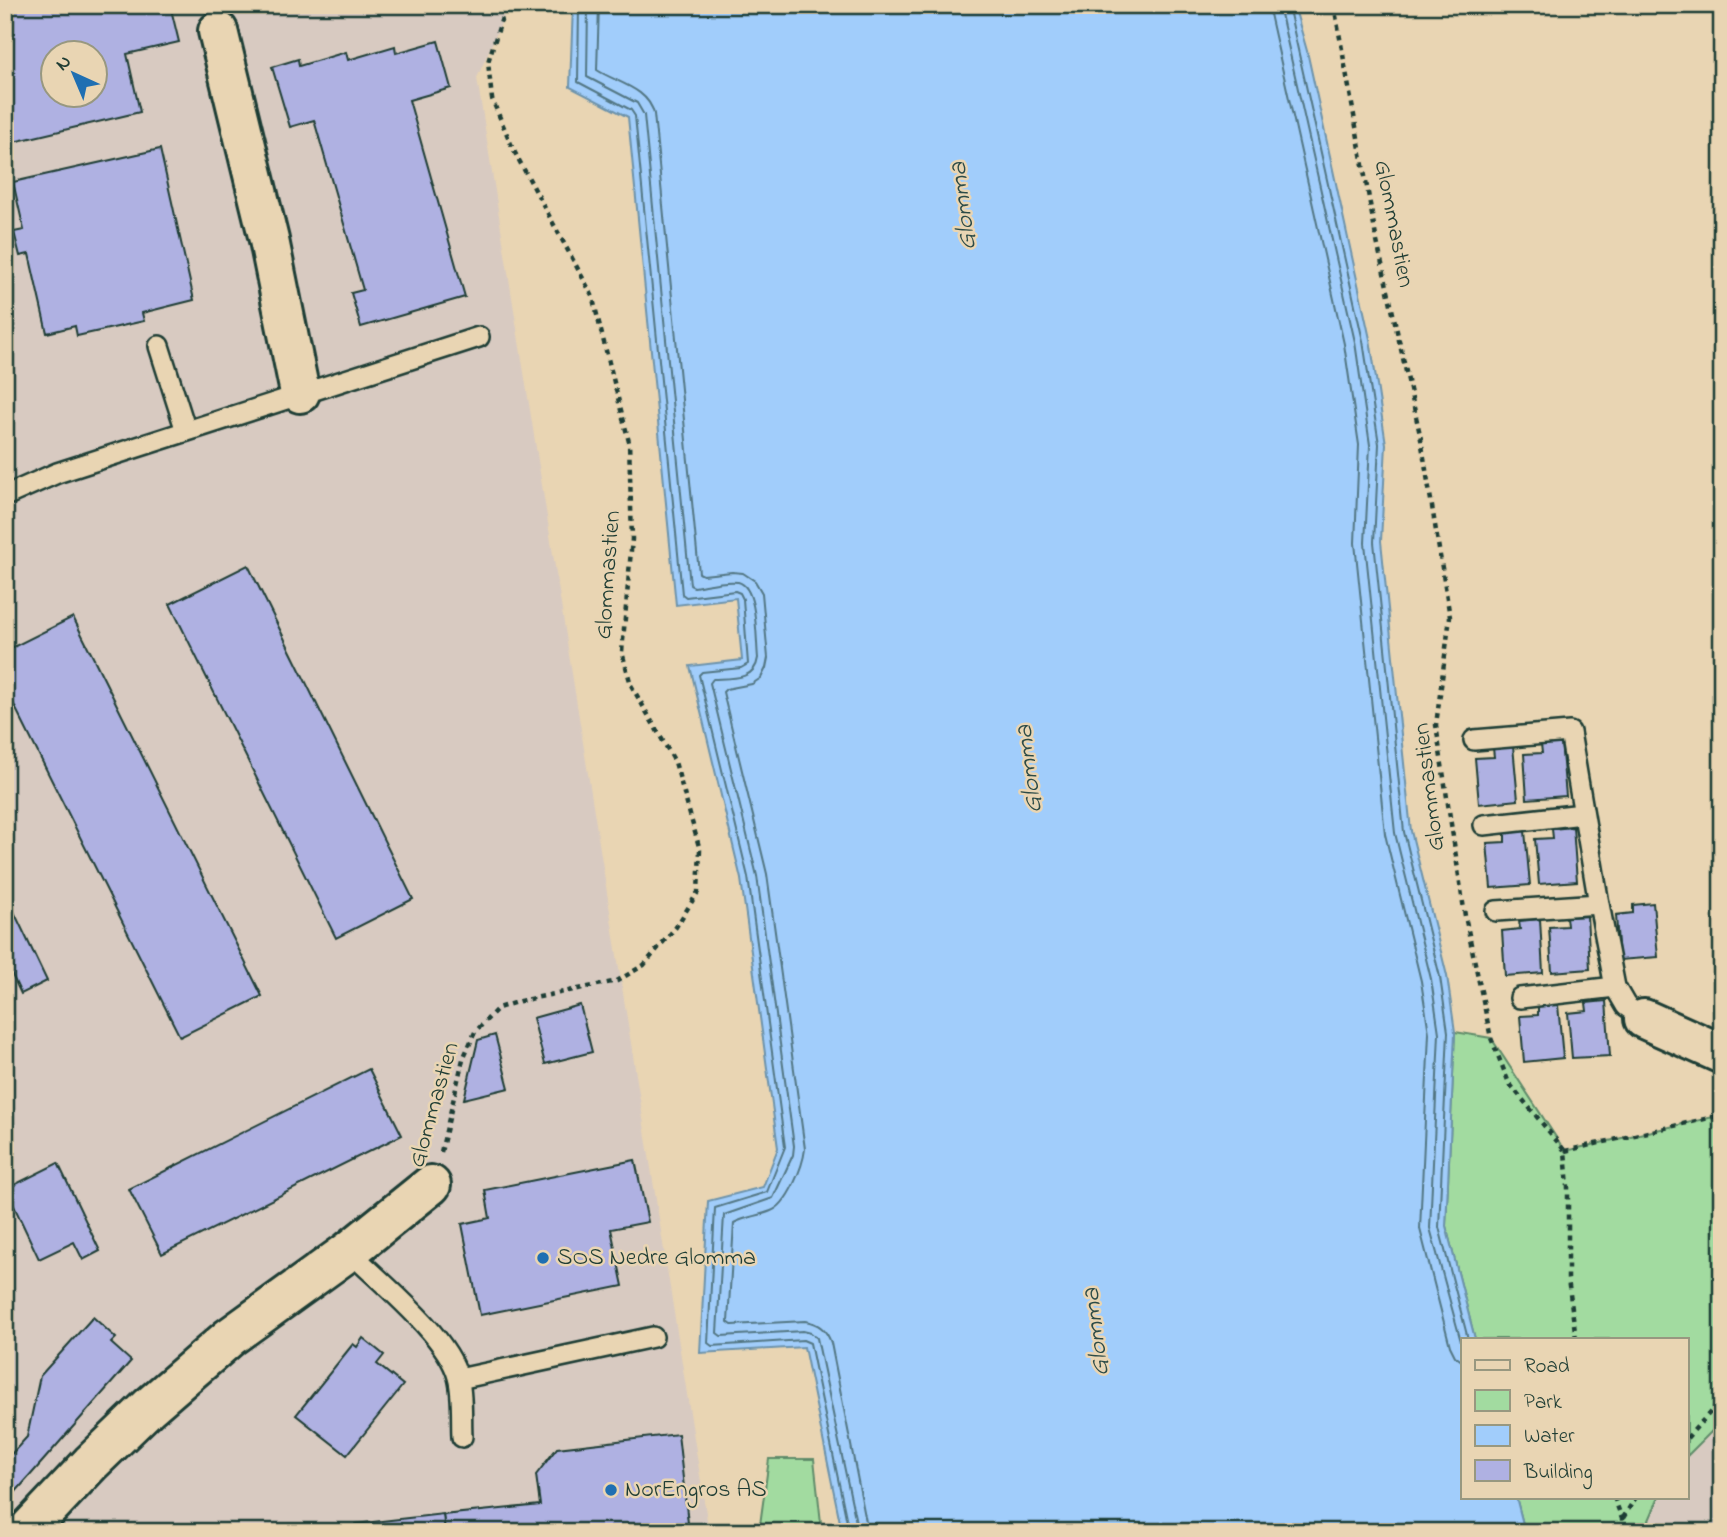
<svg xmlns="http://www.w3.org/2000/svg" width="1727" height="1537" viewBox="0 0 1727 1537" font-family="'Indie Flower',sans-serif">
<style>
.built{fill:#d8cac1;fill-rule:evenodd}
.green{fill:#a2dba0;stroke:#608c6a;stroke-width:2}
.water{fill:#a1cdfb;stroke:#6d93ab;stroke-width:2}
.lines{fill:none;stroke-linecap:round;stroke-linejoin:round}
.shore{stroke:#537784;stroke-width:2}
.building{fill:#afb1e2;stroke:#1f3d34;stroke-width:2;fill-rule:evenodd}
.lane-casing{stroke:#1f3d34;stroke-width:24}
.street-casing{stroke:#1f3d34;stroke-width:44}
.path{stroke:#1f3d34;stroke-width:4.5;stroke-dasharray:5 5;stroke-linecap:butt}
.lane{stroke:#e9d5b3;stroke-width:19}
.street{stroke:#e9d5b3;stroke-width:38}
.poi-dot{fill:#1f6fb2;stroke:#e9d5b3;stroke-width:2.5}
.labels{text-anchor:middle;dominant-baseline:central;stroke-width:5;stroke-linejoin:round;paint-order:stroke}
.street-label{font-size:24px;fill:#1f3d34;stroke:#e9d5b3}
.poi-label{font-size:24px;fill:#1f3d34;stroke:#e9d5b3;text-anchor:start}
.water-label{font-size:26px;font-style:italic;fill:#2c4b48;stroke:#e9d5b3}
</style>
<rect width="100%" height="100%" fill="#e9d5b3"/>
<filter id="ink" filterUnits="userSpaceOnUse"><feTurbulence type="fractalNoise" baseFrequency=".0143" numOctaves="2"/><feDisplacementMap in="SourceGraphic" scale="14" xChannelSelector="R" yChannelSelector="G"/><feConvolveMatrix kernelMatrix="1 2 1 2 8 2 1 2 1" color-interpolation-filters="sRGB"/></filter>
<g filter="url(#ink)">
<g class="built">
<path d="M5,5H509L477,78L709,1532H5ZM52,52H94V94H52Z"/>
<path d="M1722,1421V1532H1644L1659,1497H1687V1456Z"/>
</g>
<g class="green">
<path d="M1455,1032L1491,1038L1565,1151L1722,1115V1421L1687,1456V1339H1475L1446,1226Z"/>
<path d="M769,1459H814L822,1532H759Z"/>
<path d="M1516,1497H1659L1644,1532H1525Z"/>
</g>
<path class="water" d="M573,5H1294L1307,51L1370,339L1386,444L1381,541L1411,831L1447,976L1455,1032L1446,1226L1475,1339H1463V1497H1516L1525,1532H842L804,1347L700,1353L708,1201L763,1187L778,1148L741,879L690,666L742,660L736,598L676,605L628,117L570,87Z"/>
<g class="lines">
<g class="shore">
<path d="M579,5L578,82L631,110L635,116L682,594L686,597L735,591L740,593L743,599L748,664L741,668L702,672L699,675L748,877L785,1147L767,1192L715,1208L708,1343L712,1346L803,1340L810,1343L849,1532"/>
<path d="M588,5L587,77L637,103L644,115L690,585L694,587C707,585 724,580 738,582C758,586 756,641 758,658C755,681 731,678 713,679L710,683L757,876L794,1146L793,1155L773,1198L724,1215L717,1333L721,1336L803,1331L811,1333L817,1338L858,1532"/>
<path d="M599,5L597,70C617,83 648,88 654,114L699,573L703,575L732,572L743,573L755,581L762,593L768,658L766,668L761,678L752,684L726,689L723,692L767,874L805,1149C803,1166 788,1205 771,1211C759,1216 745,1217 734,1223L728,1322L732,1325L805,1321C819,1323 827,1330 831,1343L868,1532"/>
<path d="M1268,5L1344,344L1359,445L1355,543L1385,834L1421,981L1429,1033L1420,1229L1450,1346L1455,1356L1463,1362"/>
<path d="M1279,5L1355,342L1370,445L1365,543L1395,833L1431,979L1439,1033L1430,1228L1463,1349"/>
<path d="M1288,5L1363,341L1379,444L1374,542L1404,832L1440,977L1448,1032L1439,1227L1468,1339"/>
</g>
</g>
<g class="building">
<path d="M22,5H170L179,42L127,54L140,112L5,144V9ZM52,52H94V94H52Z"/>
<path d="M438,41L451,88L409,100L465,297L361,327L351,293L363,290L314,120L290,127L272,67L298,59L299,66L346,52L348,60L395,46L396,53Z"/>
<path d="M160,149L194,300L142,313L144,321L77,336L75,326L47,333L29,254L20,256L14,232L24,230L13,182Z"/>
<path d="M5,399L12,430L5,431Z"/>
<path d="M248,565L413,899L336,938L170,604Z"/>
<path d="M73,617L262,996L180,1037L5,687V651Z"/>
<path d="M1561,742L1566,796L1527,799L1524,754L1542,753L1541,744Z"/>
<path d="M1513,746L1518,800L1479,804L1475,758L1494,757L1493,748Z"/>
<path d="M1573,827L1577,881L1539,884L1535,839L1553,838L1552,829Z"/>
<path d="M1525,831L1530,885L1491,888L1487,843L1505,842V833Z"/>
<path d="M5,893L47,981L21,994L5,960Z"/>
<path d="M1653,903L1658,957L1619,960L1616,915L1633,913V905Z"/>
<path d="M1587,916L1590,969L1552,972L1549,927L1567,926L1566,917Z"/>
<path d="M1540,919L1543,973L1505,976L1502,931L1520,929L1519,921Z"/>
<path d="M1606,1001L1610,1056L1572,1058L1568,1013L1587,1011L1586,1003Z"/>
<path d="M580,1005L592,1052L545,1064L533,1018Z"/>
<path d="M1558,1005L1563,1058L1524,1062L1520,1016L1538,1015V1006Z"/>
<path d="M495,1035L509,1088L464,1099L478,1040Z"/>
<path d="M369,1069L402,1135L162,1254L129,1189Z"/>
<path d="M635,1160L648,1222L611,1229L623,1286L480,1315L462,1224L490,1218L485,1190Z"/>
<path d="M58,1163L100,1251L83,1260L74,1242L39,1259L6,1189Z"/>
<path d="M93,1317L116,1338L111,1343L131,1361L5,1504V1461L27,1437L40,1376Z"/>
<path d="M363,1338L384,1355L377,1364L403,1385L347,1455L296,1415L353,1344L357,1347Z"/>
<path d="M678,1434L689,1532H445L443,1515L540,1505L536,1475L557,1448Z"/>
<path d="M443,1514L445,1532H357L356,1524Z"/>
</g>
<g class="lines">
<defs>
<g id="lane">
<path d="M159,346L186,431"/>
<path d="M5,496L57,473L479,337"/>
<path d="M1474,740L1570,732L1599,904L1615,987L1626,1006L1644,1019"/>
<path d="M1484,825L1583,814"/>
<path d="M1496,911L1599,904"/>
<path d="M1520,998L1615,987"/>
<path d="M349,1251C381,1283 447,1335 458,1377C463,1395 461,1418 462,1437"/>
<path d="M459,1379L653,1337"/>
</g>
<g id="street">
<path d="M218,31L269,240L300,393"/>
<path d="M1644,1019L1722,1054"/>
<path d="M26,1532L91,1463L149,1407L230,1337L349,1251L431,1185"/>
</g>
</defs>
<use href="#lane" class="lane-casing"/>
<use href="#street" class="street-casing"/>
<g class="path">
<path d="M1334,5L1376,237L1421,439L1450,617L1436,725L1465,916L1491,1038L1509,1083L1565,1151L1568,1187V1279L1576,1339"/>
<path d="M1565,1151L1722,1115"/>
<path d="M441,1152L463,1059L475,1032L498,1008L520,1001L617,981L644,965L676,927L698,892L700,850L675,762L631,685L622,652L632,539L629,442L592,295L514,151L492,99L488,62L506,5"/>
<path d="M1687,1438L1722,1399"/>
<path d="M1614,1497L1622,1519L1623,1532"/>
<path d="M1623,1518L1636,1497"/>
</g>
<use href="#lane" class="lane"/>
<use href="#street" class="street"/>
</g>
</g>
<g class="poi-dot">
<circle cx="543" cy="1258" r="7"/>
<circle cx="611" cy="1490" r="7"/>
</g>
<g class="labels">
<g class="street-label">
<text transform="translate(1393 224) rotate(79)">Glommastien</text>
<text transform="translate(609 575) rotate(-86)">Glommastien</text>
<text transform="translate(1430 787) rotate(-97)">Glommastien</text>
<text transform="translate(435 1105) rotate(-74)">Glommastien</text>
</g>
<g class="poi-label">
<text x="557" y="1258">SOS Nedre Glomma</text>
<text x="625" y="1490">NorEngros AS</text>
</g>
<g class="water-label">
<text transform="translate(964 206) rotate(-97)">Glomma</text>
<text transform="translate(1030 769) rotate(-97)">Glomma</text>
<text transform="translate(1097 1332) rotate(-97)">Glomma</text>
</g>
</g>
<rect width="1727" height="1537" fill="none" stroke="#e9d5b3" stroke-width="28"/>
<rect x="14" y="14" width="1699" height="1509" fill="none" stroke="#1f3d34" stroke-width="2.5" filter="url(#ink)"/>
<rect x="1461" y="1338" width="228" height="161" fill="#e9d5b3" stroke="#989880" stroke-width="2"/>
<rect x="1475" y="1360" width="35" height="10" fill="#e9d5b3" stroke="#989880" stroke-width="2"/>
<text x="1524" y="1372" font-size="21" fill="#1f3d34">Road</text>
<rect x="1475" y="1390" width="35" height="21" fill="#a2dba0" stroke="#989880" stroke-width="2"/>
<text x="1524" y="1408" font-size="21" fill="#1f3d34">Park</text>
<rect x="1475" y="1425" width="35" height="21" fill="#a1cdfb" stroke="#989880" stroke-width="2"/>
<text x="1524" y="1442" font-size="21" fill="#1f3d34">Water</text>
<rect x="1475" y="1460" width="35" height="21" fill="#afb1e2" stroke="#989880" stroke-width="2"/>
<text x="1524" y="1478" font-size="21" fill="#1f3d34">Building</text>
<g transform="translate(74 74) rotate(316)"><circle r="33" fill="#e9d5b3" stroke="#989880" stroke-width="2"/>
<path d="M0-5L12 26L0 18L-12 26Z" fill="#1f6fb2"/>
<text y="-10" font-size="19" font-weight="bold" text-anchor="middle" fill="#1f3d34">N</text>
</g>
</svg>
